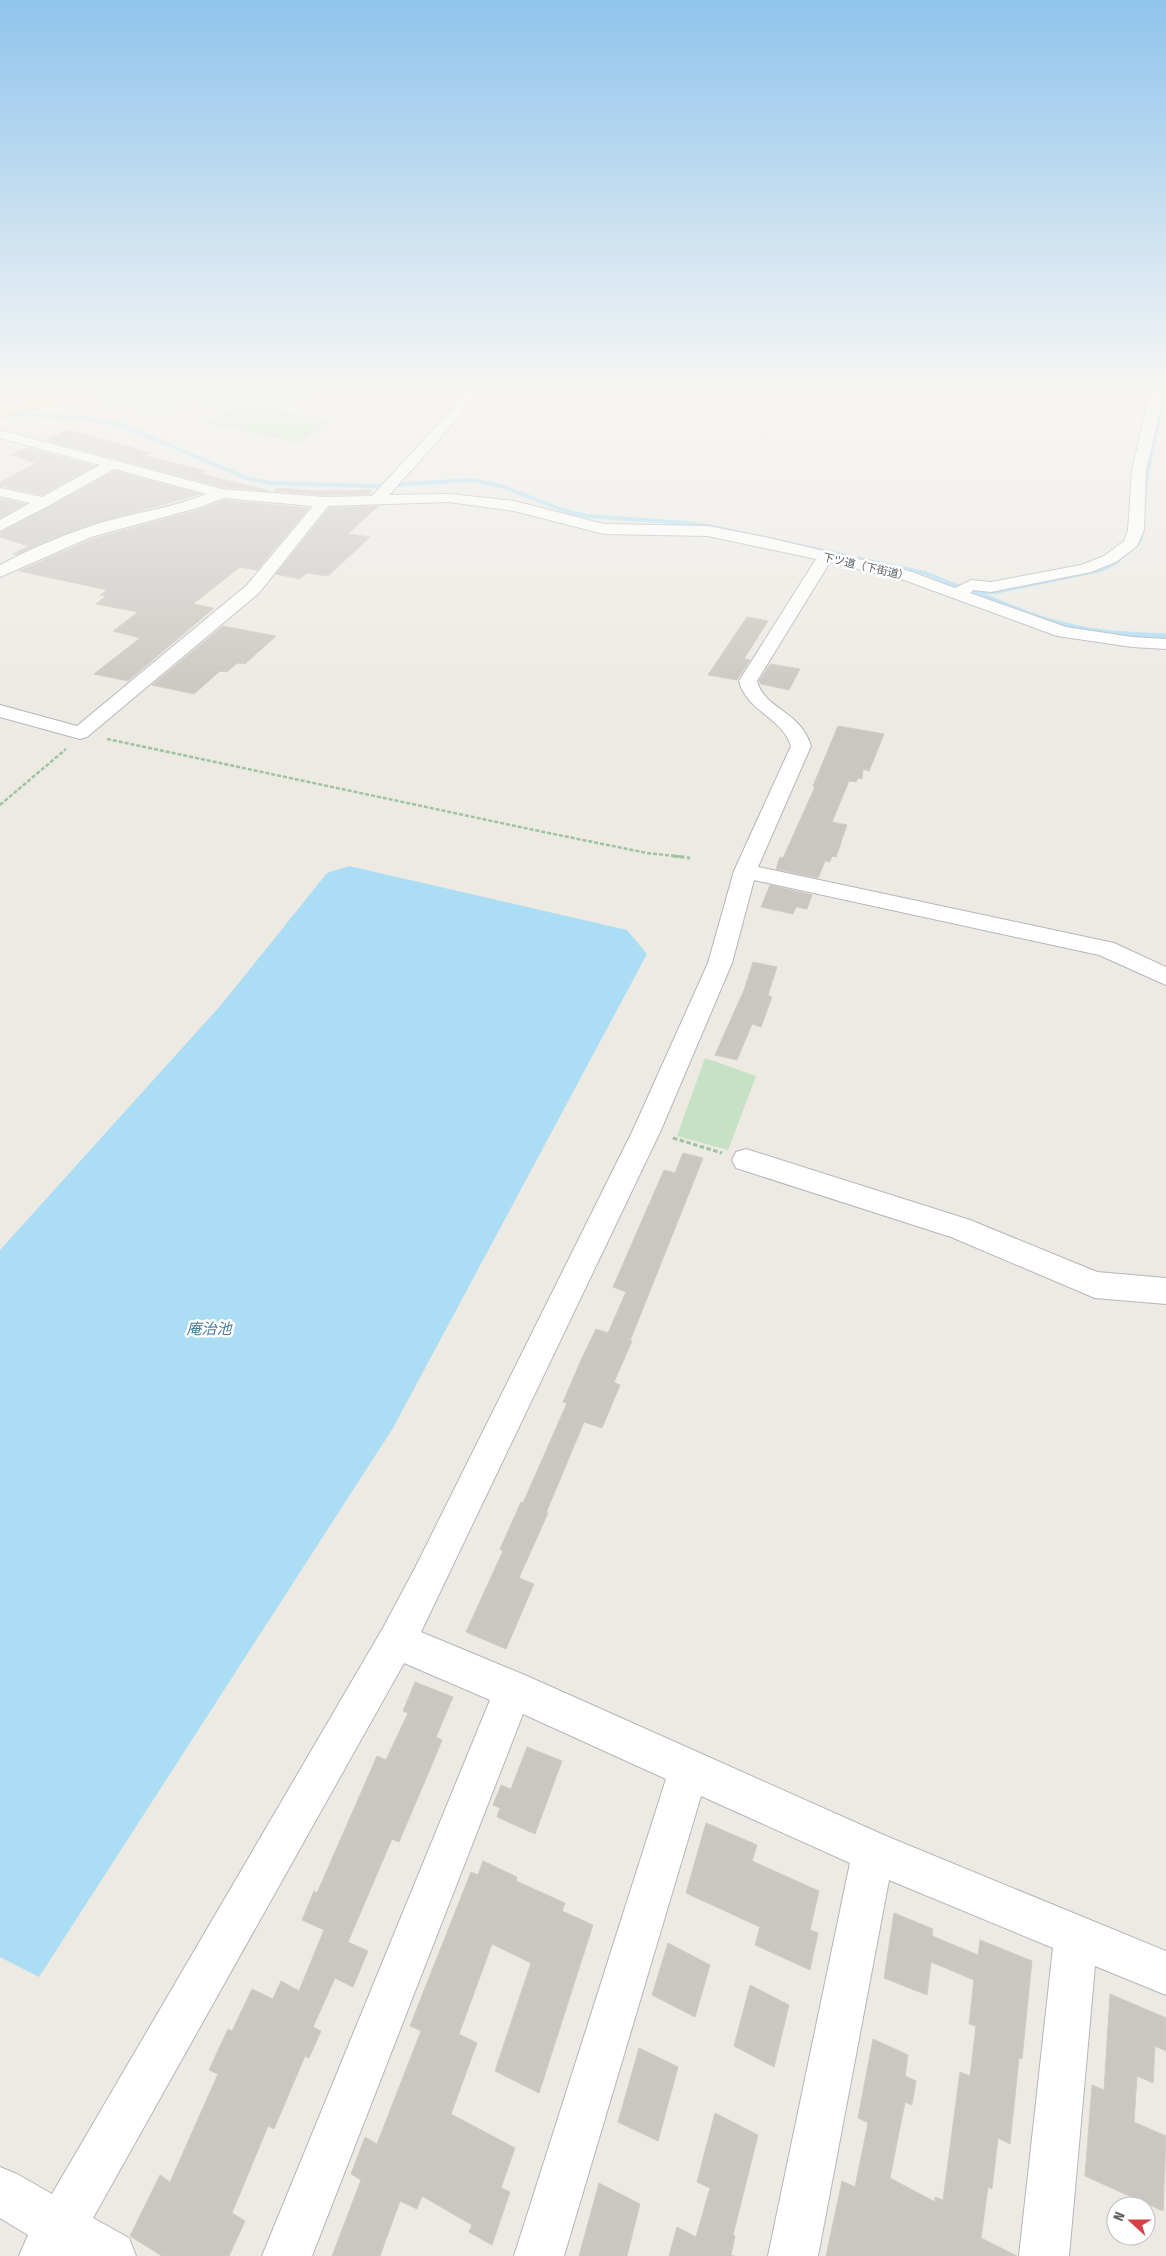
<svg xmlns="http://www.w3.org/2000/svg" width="1166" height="2256" viewBox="0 0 1166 2256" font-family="'Fira Sans Condensed','Noto Sans JP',sans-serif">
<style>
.green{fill:#c6e1c3}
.water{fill:#abddf5}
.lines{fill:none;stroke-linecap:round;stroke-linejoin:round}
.stream-far1{stroke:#abddf5;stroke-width:4}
.stream{stroke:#abddf5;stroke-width:5}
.building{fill:#cac7c2;stroke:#d1cbc3}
.minor-casing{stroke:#b4b6b9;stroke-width:2}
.major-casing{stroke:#e1b168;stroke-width:2}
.path-far1{stroke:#9dc2a4;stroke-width:2.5;stroke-dasharray:4 2;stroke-linecap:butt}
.path{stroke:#9dc2a4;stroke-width:3;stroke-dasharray:4.5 2.5;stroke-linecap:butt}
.minor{fill:#fff;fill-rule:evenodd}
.major{fill:#f6e2b0;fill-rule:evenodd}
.labels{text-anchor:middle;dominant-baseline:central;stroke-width:5;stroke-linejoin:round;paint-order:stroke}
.far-street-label{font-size:11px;fill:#5c6063;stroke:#fff}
.water-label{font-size:15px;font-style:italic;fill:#477a9c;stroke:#fff}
</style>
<rect width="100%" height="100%" fill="#edeae4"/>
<g class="green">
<path d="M137,390H241L251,394L259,390L275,393L281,390H314L281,411L333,420L299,443L204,423L232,408L198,399L159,413L91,398Z"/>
<path d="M705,1058L756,1076L728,1150L677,1136Z"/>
</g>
<path class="water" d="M349,866L627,930L647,954L393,1428L39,1977L0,1957V1250L221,1005L327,873Z"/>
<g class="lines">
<g class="stream-far1">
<path d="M0,414L74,417L118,424L247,478L270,483L373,486L471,480L501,486L563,510L587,516L686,523L713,527L925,573L975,593"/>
<path d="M1144,509L1146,480L1165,390"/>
<path d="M980,592H995L1101,570L1115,563L1140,541L1143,525"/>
</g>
<g class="stream">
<path d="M972,591C1004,604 1036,619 1070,626C1101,634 1134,634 1166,636"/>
<path d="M980,592L998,591"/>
</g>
</g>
<g class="building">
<path d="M69,430L151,453L144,456L206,471L201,474L270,491L222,487L46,440Z"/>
<path d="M28,448L95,466L42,495L0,486V482L36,463L11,455Z"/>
<path d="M114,471L201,494L93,524L16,555L13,554L29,546L0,537V533Z"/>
<path d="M277,488L318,491L371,490L370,494L324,495L274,491Z"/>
<path d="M0,498L25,504L0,518Z"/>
<path d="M224,500L309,508L257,570L240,567L193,604L214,608L128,681L94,674L140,638L113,631L138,612L96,604L106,596L100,595L107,590L19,571L92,539L198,510Z"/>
<path d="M378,506L348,534L370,537L328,576L307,573L300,579L276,574L329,508Z"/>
<path d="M747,617L768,621L744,659L750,660L737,680L708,675Z"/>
<path d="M223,626L276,636L245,664L237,663L227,672L220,671L194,694L152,685Z"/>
<path d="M770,664L800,669L789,690L761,684L759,681Z"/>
<path d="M838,726L884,734L869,771L863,769L862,779L858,778L856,782L849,781L832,822L847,825L836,857L832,856L830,862L825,861L818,878L776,869L780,857L783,858L815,787L813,786Z"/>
<path d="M770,885L812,895L807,909L796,907L793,914L761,907Z"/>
<path d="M753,962L777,967L768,995L772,997L761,1027L752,1024L737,1060L715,1055L744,990Z"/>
<path d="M683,1153L703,1158L630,1341H632L614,1382L620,1385L602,1428L584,1422L546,1513H548L519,1578L534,1584L506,1649L466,1632L503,1551L500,1549L521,1502L523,1503L567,1403L563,1402L582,1358L596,1329L608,1333L626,1292L613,1287L664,1170L675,1173Z"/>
<path d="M415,1682L453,1697L436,1737L442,1740L428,1774L399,1842L392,1839L348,1942L368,1951L353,1987L335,1978L313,2027L321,2031L309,2058L305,2056L274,2129L268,2126L232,2213L245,2221L229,2256H162L130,2236L160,2175L170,2182L218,2074L209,2070L228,2029L232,2031L252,1989L273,1999L281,1981L299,1991L324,1930L302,1920L314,1891L317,1893L377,1756L386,1760L408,1713L403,1711Z"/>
<path d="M527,1747L562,1761L535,1834L497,1817L500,1808L493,1805L501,1785L511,1789Z"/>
<path d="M706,1823L757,1845L752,1861L819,1891L810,1930L818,1933L810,1970L755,1945L760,1927L686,1893Z"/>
<path d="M483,1861L517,1877L516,1881L565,1903L562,1911L593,1925L539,2093L495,2071L531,1963L492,1944L459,2034L477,2043L451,2114L515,2148L501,2188L510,2192L492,2245L469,2232L472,2225L422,2196L417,2209L400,2201L380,2256H332L361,2180L351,2174L365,2137L377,2144L421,2031L410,2026L471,1872L478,1875Z"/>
<path d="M894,1913L933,1929L932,1936L978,1955L980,1940L1032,1961L1022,2059L1019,2058L1010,2144L998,2138L992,2189L988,2187L981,2238L1017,2256H826L842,2181L855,2187L868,2123L858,2118L873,2039L908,2055L905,2076L916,2081L912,2105L905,2102L890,2178L935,2202V2197L943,2200L960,2072L970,2076L976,2026L969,2024L974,1980L931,1962L927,1995L884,1978Z"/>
<path d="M668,1943L710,1965L695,2017L652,1995Z"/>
<path d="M750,1985L789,2005L774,2067L734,2046Z"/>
<path d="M1110,1994L1166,2018V2051L1155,2046L1153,2083L1137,2076L1134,2122L1166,2136L1163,2211L1085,2176L1092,2085L1104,2090Z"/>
<path d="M639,2048L678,2067L658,2141L618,2122Z"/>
<path d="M715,2113L758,2135L733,2235L735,2236L731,2255L734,2256H669L677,2227L696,2237L710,2188L697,2182Z"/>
<path d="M599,2183L640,2204L627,2256H579Z"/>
</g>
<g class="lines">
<defs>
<g id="minor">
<path d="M470,390H483L389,495L449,494L514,501L604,524L708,526L769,538L909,571L955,588L971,580L991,582L1081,565L1104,556L1124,541L1128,530L1132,470L1149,398L1147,390H1160L1163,398L1146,470L1144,530L1137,546L1116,562L1091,572L991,592L974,590L970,593L1066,627L1132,637L1166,639V649L1132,647L1057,636L904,580L830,562L757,681C765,710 800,710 811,746L758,867L1114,943L1166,967V985L1099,955L754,880L732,963L661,1130L421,1632L527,1676L886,1836L1166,1951V1995L1095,1966L1069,2256H1019L1053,1948L889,1880L818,2256H768L850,1863L701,1796L564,2256H514L666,1779L523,1714L312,2256H262L490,1700L404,1663L93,2218L129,2238L136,2256H19L28,2235L0,2218V2167L17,2174L52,2194L383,1628L415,1568L633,1130L708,963L734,871L791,746C782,717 747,712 739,681L816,559L708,536L604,534L514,511L449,502L328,506L259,593L87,737L80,739L0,717V705L77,726L247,585L313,506L224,498L197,508L91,537L0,577V565C34,547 70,532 107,521C140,512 175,507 207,494L114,469L50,505L0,531V520L30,503L0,496V488L42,497L100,465L0,438V430L222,489L324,497L372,496Z"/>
<path d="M746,1149L970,1220L1097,1272L1166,1278V1304L1095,1298L951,1237L736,1168L732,1160L736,1152Z"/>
</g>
<path id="major" d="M78,390H101L100,393L0,417V409Z"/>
</defs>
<use href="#minor" class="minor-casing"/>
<use href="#major" class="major-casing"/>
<g class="path-far1">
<path d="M107,739L534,830L647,853L684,857"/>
<path d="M0,805L66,749"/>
</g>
<g class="path">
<path d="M673,856L690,858"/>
<path d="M673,1138L722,1153"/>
</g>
<use href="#minor" class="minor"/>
<use href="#major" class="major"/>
</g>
<linearGradient id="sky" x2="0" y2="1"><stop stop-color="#8fc4ed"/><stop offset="0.55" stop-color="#f7f6f3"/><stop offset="1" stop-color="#f7f6f3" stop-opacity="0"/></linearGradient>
<rect width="1166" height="706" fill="url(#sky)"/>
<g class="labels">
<g class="far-street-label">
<text transform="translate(866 567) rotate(13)">下ツ道（下街道）</text>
</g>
<g class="water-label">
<text x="209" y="1329">庵治池</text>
</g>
</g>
<g transform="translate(1131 2221) rotate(291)"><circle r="24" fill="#ffffff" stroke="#bebfc1"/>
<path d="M0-4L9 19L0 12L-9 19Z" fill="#d54147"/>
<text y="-8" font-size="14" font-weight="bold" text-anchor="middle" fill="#5c6063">N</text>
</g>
</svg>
